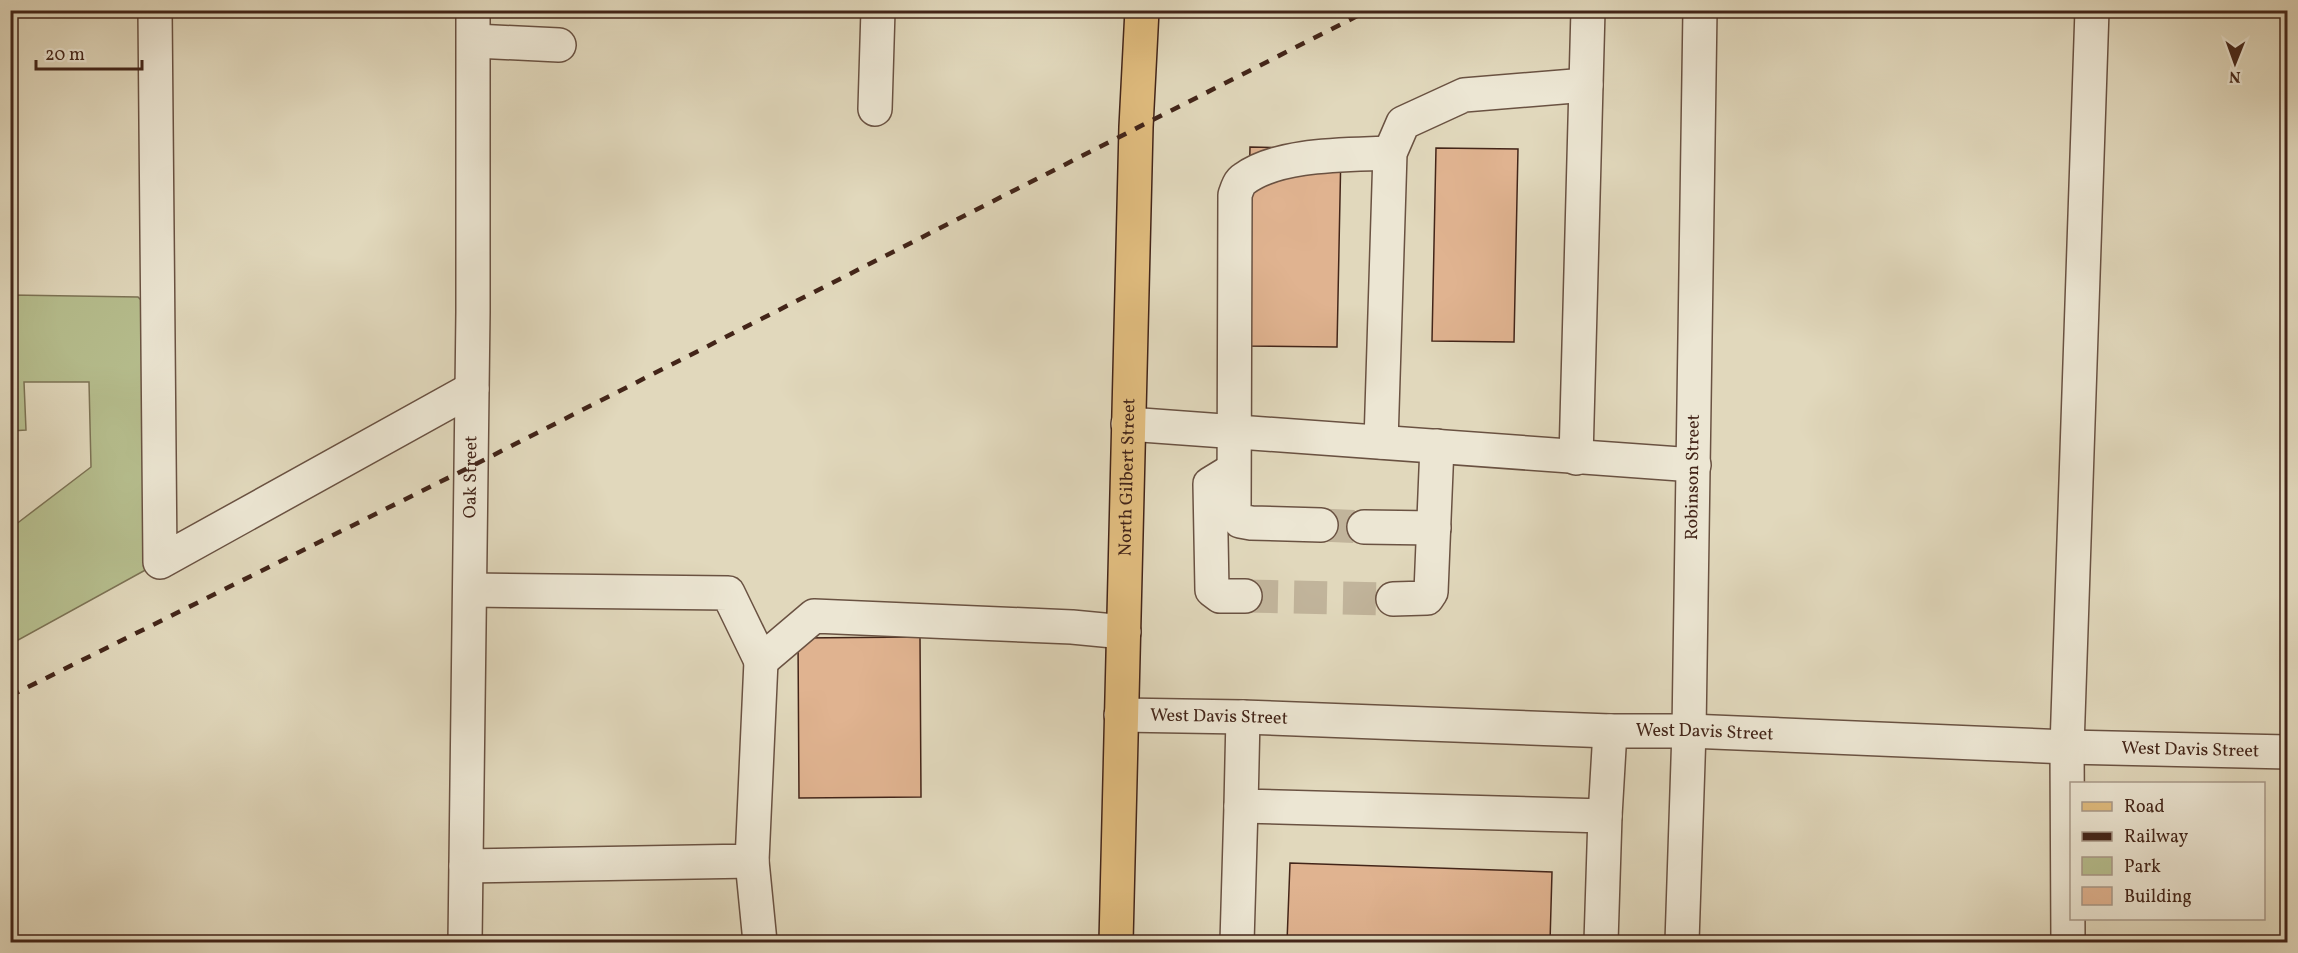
<svg xmlns="http://www.w3.org/2000/svg" width="2298" height="953" viewBox="0 0 2298 953" font-family="Vollkorn,serif">
<style>
.green{fill:#b6be8e;stroke:#7c7254;stroke-width:1.5}
.building{fill:#e0b390;stroke:#432519;stroke-width:1.5}
.lines{fill:none;stroke-linecap:round;stroke-linejoin:round}
.minor-tunnel{stroke:#c1b49b;stroke-width:33;stroke-dasharray:33 16;stroke-linecap:butt}
.minor-casing{stroke:#6a5242;stroke-width:36}
.major-casing{stroke:#432519;stroke-width:36}
.minor{stroke:#ece6d3;stroke-width:33}
.major{stroke:#e0bc7e;stroke-width:33}
.rail{stroke:#432519;stroke-width:4.5;stroke-dasharray:10 10;stroke-linecap:butt}
.labels{text-anchor:middle;dominant-baseline:central;stroke-width:4.5;stroke-linejoin:round;paint-order:stroke}
.street-label{font-size:18px;fill:#432519;stroke:#ece6d3}
</style>
<rect width="100%" height="100%" fill="#e1d8bc"/>
<filter id="stains"><feTurbulence type="fractalNoise" baseFrequency=".00333" numOctaves="4"/><feColorMatrix values="0 0 0 0 .2 0 0 0 0 .09 0 0 0 0 .02 0 0 0 .5 -.17"/></filter>
<radialGradient id="worn" r=".72"><stop offset=".6" stop-color="#630" stop-opacity="0"/><stop offset="1" stop-color="#630" stop-opacity=".3"/></radialGradient>
<path class="green" d="M11,295L138,297L157,316L160,562L11,644V528L91,467L89,382H24L26,430L11,431Z"/>
<g class="building">
<path d="M1250,147L1341,149L1337,347L1246,346Z"/>
<path d="M1436,148L1518,149L1514,342L1432,341Z"/>
<path d="M920,637L921,797L799,798L798,638Z"/>
<path d="M1290,863L1552,872L1550,942H1287Z"/>
</g>
<g class="lines">
<g class="minor-tunnel">
<path d="M1321,525L1364,527"/>
<path d="M1245,596L1393,599"/>
</g>
<defs>
<g id="minor">
<path d="M155,10L160,562L472,389"/>
<path d="M475,41L559,45"/>
<path d="M875,109L878,10"/>
<path d="M1128,424L1694,465"/>
<path d="M1381,442L1390,153L1403,123L1464,95L1586,85"/>
<path d="M1576,458L1588,10"/>
<path d="M1233,470L1210,484L1212,590L1220,596H1245"/>
<path d="M1321,525L1251,523L1240,521L1234,511L1235,195C1237,189 1239,182 1244,179C1279,153 1348,155 1390,153"/>
<path d="M1364,527L1434,528"/>
<path d="M470,590L728,593L761,661L814,616L1072,627L1124,632"/>
<path d="M1393,599L1427,598L1431,592L1437,446"/>
<path id="s1" d="M1121,715L1243,717L1610,731H1689L2067,747L2288,752"/>
<path d="M1243,717L1241,806L1605,816L1610,731"/>
<path d="M752,861L760,942"/>
<path d="M466,866L752,861L761,661"/>
<path id="s2" d="M465,942L473,312V10"/>
<path d="M1237,942L1241,806"/>
<path d="M1601,942L1605,816"/>
<path id="s3" d="M1682,942L1689,731L1700,10"/>
<path d="M2068,942L2067,747L2092,10"/>
</g>
<g id="major">
<path id="s4" d="M1116,942L1136,127L1142,10"/>
</g>
</defs>
<use href="#minor" class="minor-casing"/>
<use href="#major" class="major-casing"/>
<use href="#minor" class="minor"/>
<use href="#major" class="major"/>
<path class="rail" d="M10,696L470,467L1369,10"/>
</g>
<g class="labels">
<g class="street-label">
<text stroke="none"><textPath href="#s2" startOffset="465">Oak Street</textPath></text>
<text stroke="none"><textPath href="#s4" startOffset="465">North Gilbert Street</textPath></text>
<text stroke="none"><textPath href="#s3" startOffset="465">Robinson Street</textPath></text>
<text stroke="none"><textPath href="#s1" startOffset="98">West Davis Street</textPath></text>
<text stroke="none"><textPath href="#s1" startOffset="584">West Davis Street</textPath></text>
<text stroke="none"><textPath href="#s1" startOffset="1070">West Davis Street</textPath></text>
</g>
</g>
<rect width="2298" height="953" fill="none" stroke="#e1d8bc" stroke-width="36"/>
<rect x="12" y="12" width="2274" height="929" fill="none" stroke="#432519" stroke-width="3"/>
<rect x="18" y="18" width="2262" height="917" fill="none" stroke="#432519" stroke-width="1.5"/>
<rect x="2070" y="782" width="195" height="138" fill="#ece6d3" stroke="#a89989" stroke-width="1.5"/>
<rect x="2082" y="802" width="30" height="9" fill="#e0bc7e" stroke="#a89989" stroke-width="1.5"/>
<text x="2124" y="812" font-size="18" fill="#432519">Road</text>
<rect x="2082" y="832" width="30" height="9" fill="#432519" stroke="#a89989" stroke-width="1.5"/>
<text x="2124" y="842" font-size="18" fill="#432519">Railway</text>
<rect x="2082" y="857" width="30" height="18" fill="#b6be8e" stroke="#a89989" stroke-width="1.5"/>
<text x="2124" y="872" font-size="18" fill="#432519">Park</text>
<rect x="2082" y="887" width="30" height="18" fill="#e0b390" stroke="#a89989" stroke-width="1.5"/>
<text x="2124" y="902" font-size="18" fill="#432519">Building</text>
<g transform="translate(2235 63) rotate(181)" stroke="#ece6d3" stroke-width="4.5" paint-order="stroke">
<path d="M0-4.5L10 22L0 15L-10 22Z" fill="#432519"/>
<text y="-9" font-size="16" font-weight="bold" text-anchor="middle" fill="#432519">N</text>
</g>
<path d="M36 60v9h106v-9" fill="none" stroke="#432519" stroke-width="3"/>
<text x="45" y="60" font-size="18" fill="#432519" stroke="#ece6d3" stroke-width="4.5" paint-order="stroke">20 m</text>
<rect width="100%" height="100%" filter="url(#stains)"/>
<rect width="100%" height="100%" fill="url(#worn)"/>
</svg>
